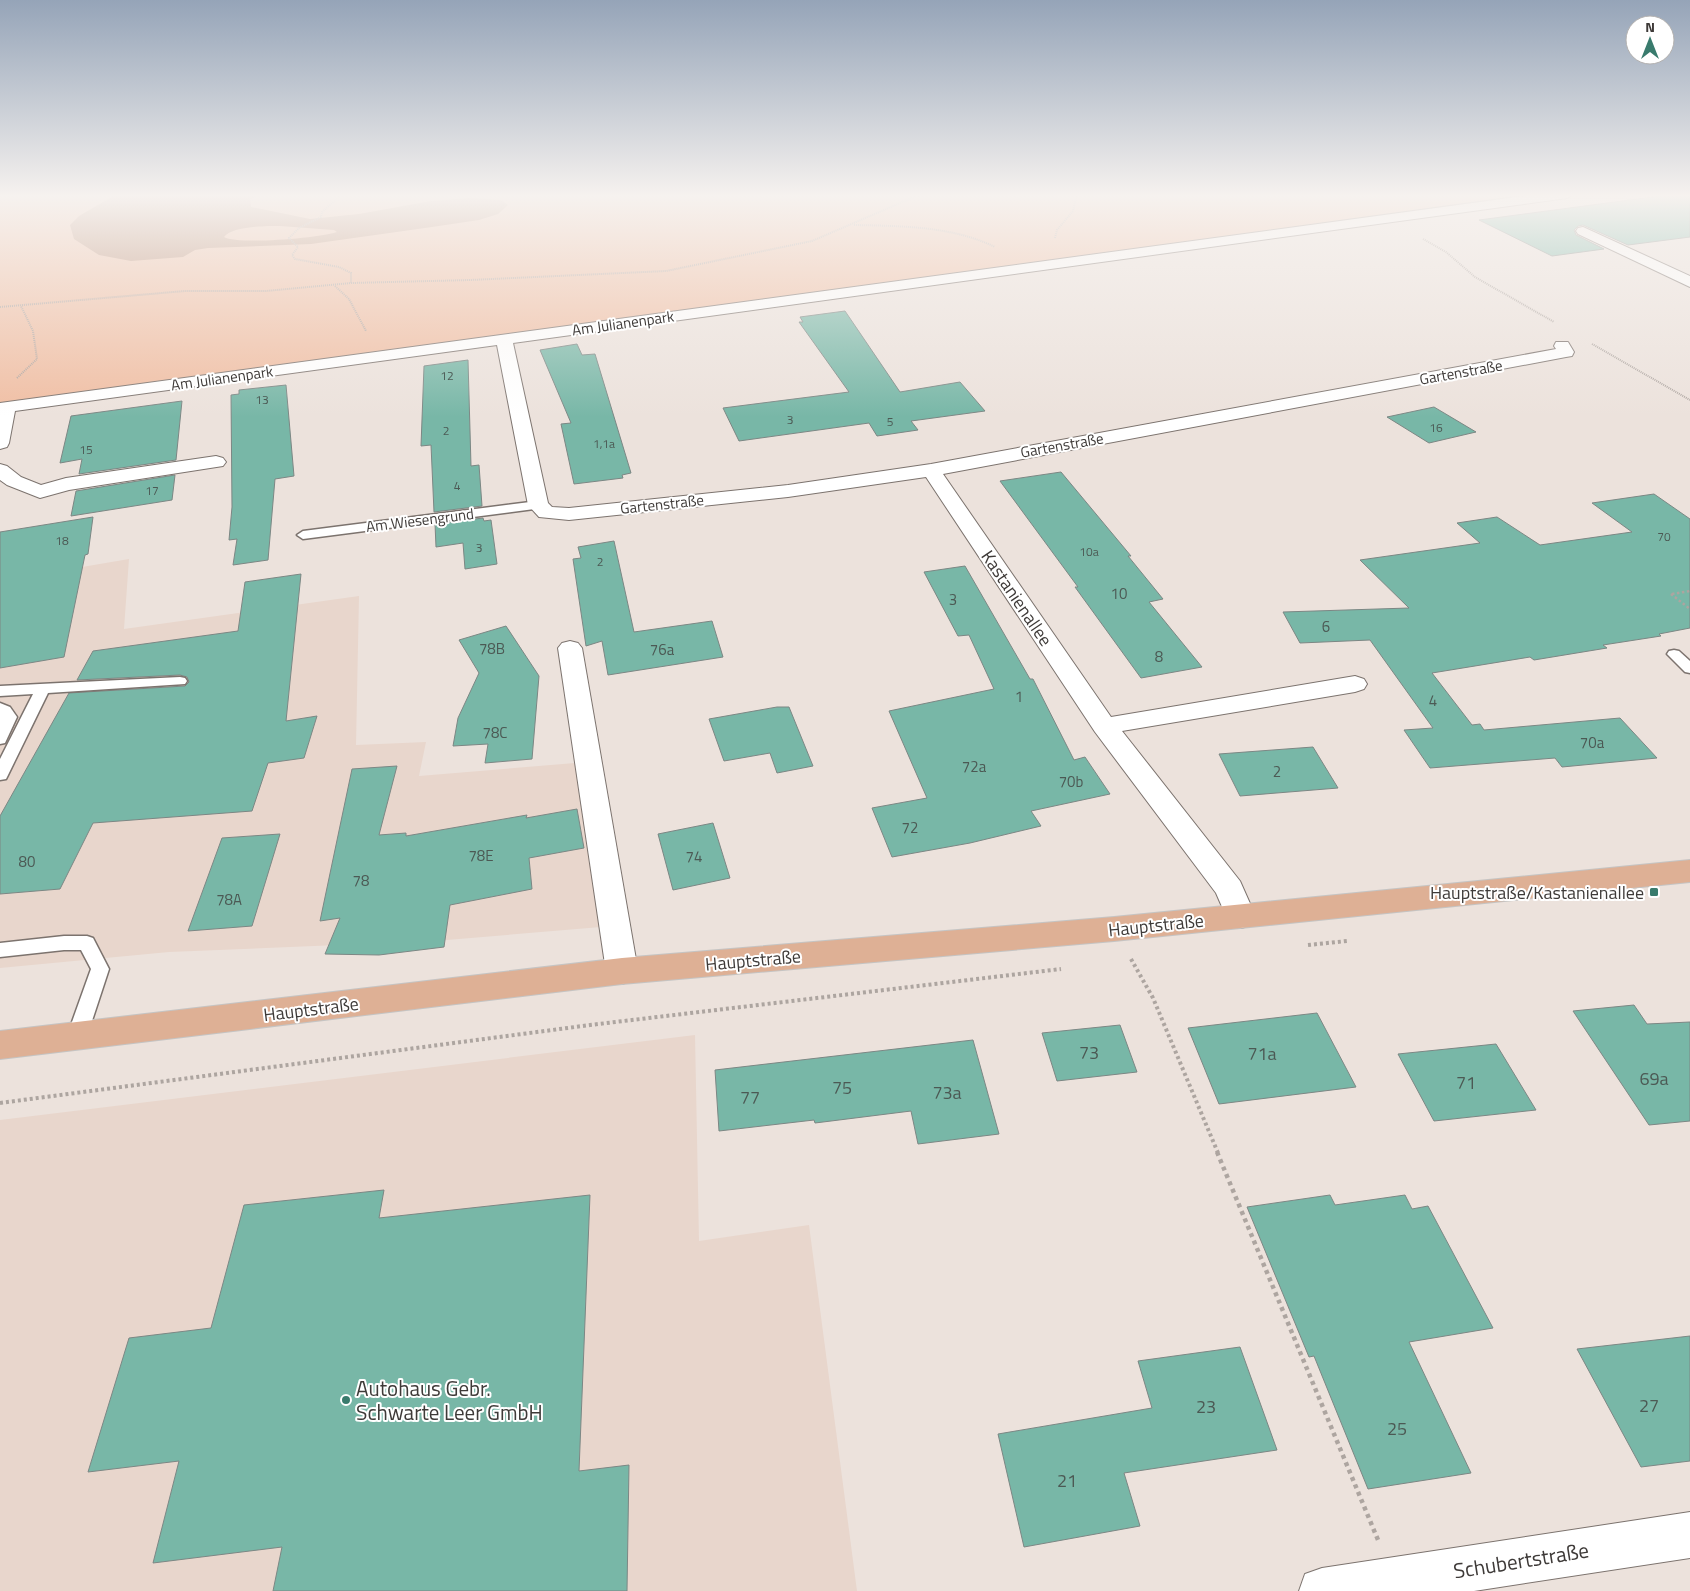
<svg xmlns="http://www.w3.org/2000/svg" width="1690" height="1591" viewBox="0 0 1690 1591" font-family="'Titillium Web',sans-serif">
<style>
.built{fill:#e8d6cc}
.green{fill:#f0bea3}
.water{fill:#ba8b71;fill-rule:evenodd}
.building{fill:#78b7a7;stroke:#7c8784}
.lines{fill:none;stroke-linecap:round;stroke-linejoin:round}
.service-casing{stroke:#7c736e;stroke-width:3}
.minor-casing{stroke:#7c736e;stroke-width:2}
.primary-casing{stroke:#c5c4c3;stroke-width:2}
.path-far3{stroke:#ada5a0;stroke-width:2;stroke-dasharray:1 1;stroke-linecap:butt}
.path-far2{stroke:#ada5a0;stroke-width:2.5;stroke-dasharray:2.5 2.5;stroke-linecap:butt}
.path-far1{stroke:#ada5a0;stroke-width:4;stroke-dasharray:3 3;stroke-linecap:butt}
.path{stroke:#ada5a0;stroke-width:4.5;stroke-dasharray:4 4;stroke-linecap:butt}
.service{fill:#fff;fill-rule:evenodd}
.minor{fill:#fff;fill-rule:evenodd}
.primary{fill:#deb095;fill-rule:evenodd}
.poi-dot{fill:#397b6d;stroke:#fff;stroke-width:2}
.labels{text-anchor:middle;dominant-baseline:central;stroke-width:4;stroke-linejoin:round;paint-order:stroke}
.far-number-label{font-size:12px;fill:#4c5954}
.far-street-label{font-size:15px;fill:#3e3a38;stroke:#fff}
.number-label{font-size:15px;fill:#4c5954}
.street-label{font-size:18px;fill:#3e3a38;stroke:#fff}
.poi-label{font-size:18px;fill:#3e3a38;stroke:#fff;text-anchor:end}
.near-number-label{font-size:18px;fill:#4c5954}
.near-poi-label{font-size:21px;fill:#3e3a38;stroke:#fff;text-anchor:start}
.near-street-label{font-size:21px;fill:#3e3a38;stroke:#fff}
</style>
<rect width="100%" height="100%" fill="#ece2dc"/>
<g class="built">
<path d="M129,559L124,629L359,596L356,745L426,742L419,776L575,763L601,927L435,941L169,952L0,968V581Z"/>
<path d="M695,1035L699,1241L809,1225L857,1591H0V1120Z"/>
</g>
<path class="green" d="M0,194H1549L0,408Z"/>
<path class="water" d="M117,194H263L250,199L251,207L310,219L359,214L431,201L470,198L501,200L508,205L498,214L479,220L432,227L311,244L208,248L195,250L183,257L131,261L99,255L74,239L70,225L79,216ZM280,226L334,230L337,232C320,238 238,245 224,237C232,226 266,226 280,226Z"/>
<g class="building">
<path d="M1675,194H1690V237L1628,245L1583,225L1578,226L1574,230L1576,235L1604,249L1552,256L1479,220Z"/>
<path d="M845,311L900,392L960,382L985,411L911,421L918,430L877,436L869,423L739,441L723,408L849,392L799,322H803L800,317Z"/>
<path d="M577,344L582,355L595,354L631,473L622,475L623,478L574,484L561,424L571,423L540,350Z"/>
<path d="M468,360L471,466L479,465L482,506L434,512L431,445L421,446L424,366Z"/>
<path d="M286,385L294,476L275,479L268,560L233,565L237,539L229,540L232,507L231,395L239,394V390Z"/>
<path d="M182,401L176,460L79,474L82,459L60,463L71,416Z"/>
<path d="M1434,407L1476,432L1429,443L1387,417Z"/>
<path d="M1061,472L1131,556H1128L1163,599L1149,602L1202,667L1141,678L1075,587H1078L1000,481Z"/>
<path d="M175,475L172,500L71,516L76,491Z"/>
<path d="M1654,494L1690,519V628L1659,634L1661,636L1603,645L1607,648L1534,660L1530,657L1432,673L1472,725L1480,724L1484,730L1620,718L1657,758L1562,767L1555,758L1430,768L1404,730L1433,728L1370,640L1300,643L1283,612L1409,608L1360,560L1480,543L1457,523L1497,517L1540,545L1632,532L1592,503Z"/>
<path d="M93,517L88,554L85,555L64,657L0,668V532Z"/>
<path d="M483,518L484,521L491,520L497,564L465,569L463,543L436,547L435,524Z"/>
<path d="M614,541L634,632L712,621L723,657L608,675L602,641L586,646L573,559L581,558L578,547Z"/>
<path d="M965,566L1030,679H1033L1074,760L1085,757L1110,794L1031,811L1041,826L970,843L892,857L872,808L927,798L889,711L994,689L969,635L958,636L924,572Z"/>
<path d="M301,574L286,721L317,716L304,758L268,763L252,811L93,823L60,889L0,894V816L69,693L185,686L189,682L187,677L180,675L77,680L93,651L238,631L245,582Z"/>
<path d="M506,626L539,676L532,759L485,763L488,744L453,746L458,718L479,673L459,640Z"/>
<path d="M777,707H789L813,766L777,773L770,753L724,761L709,719Z"/>
<path d="M1313,747L1338,788L1240,796L1219,754Z"/>
<path d="M397,766L379,835L406,833V836L527,815L526,818L577,809L584,848L529,858L532,889L450,905L444,947L379,955L325,954L340,918L320,921L352,769Z"/>
<path d="M713,823L730,878L673,890L658,834Z"/>
<path d="M280,834L252,926L188,931L222,838Z"/>
<path d="M1634,1005L1647,1024L1690,1022V1121L1649,1125L1573,1011Z"/>
<path d="M1317,1013L1356,1087L1219,1104L1188,1028Z"/>
<path d="M1120,1025L1137,1072L1057,1081L1042,1033Z"/>
<path d="M973,1040L999,1134L918,1144L911,1111L815,1123L814,1120L719,1131L715,1070Z"/>
<path d="M1496,1044L1536,1110L1434,1121L1398,1054Z"/>
<path d="M384,1190L379,1218L590,1195L579,1471L629,1465L627,1591H273L282,1547L153,1563L179,1461L88,1472L129,1338L211,1328L244,1205Z"/>
<path d="M1330,1195L1335,1205L1405,1195L1412,1209L1428,1206L1493,1328L1409,1342L1471,1473L1368,1489L1314,1356L1309,1357L1247,1207Z"/>
<path d="M1690,1336V1461L1641,1467L1577,1349Z"/>
<path d="M1240,1347L1277,1450L1124,1473L1140,1526L1024,1547L998,1434L1152,1408L1138,1361Z"/>
</g>
<g class="lines">
<defs>
<g id="service">
<path d="M538,501L542,502L544,505L542,508L303,539L297,535L303,531Z"/>
<path d="M1674,650L1679,651L1690,661V673L1685,672L1667,654L1669,651Z"/>
<path d="M180,677L185,678L187,681L185,684L48,693L8,775L6,779L0,780V759L33,694L0,696V686Z"/>
<path d="M0,703L10,707L17,717L5,743L0,744Z"/>
<path d="M64,936H87L93,938L109,969L87,1036L84,1042L77,1044L70,1042L67,1036L91,969L81,950H64L0,957V943Z"/>
</g>
<g id="minor">
<path d="M1538,194H1573L1567,198L513,343L548,503L552,507L569,508L788,485L931,464L1556,349L1554,346L1556,342H1568L1574,352L1572,356L1566,357L943,474L1111,717L1355,676L1364,679L1367,684L1364,689L1355,692L1122,731L1240,881L1256,917L1252,925L1241,928L1230,925L1216,893L1095,732L926,477L788,497L569,520L539,517L528,505L497,345L15,411L9,443L7,447L0,449V403Z"/>
<path d="M1583,227L1690,276V287L1578,234L1576,231L1578,228Z"/>
<path d="M216,456L223,458L226,462L223,466L69,490L40,498L7,485L0,480V464L7,466L21,477L41,485L66,478Z"/>
<path d="M570,641L578,643L582,648L638,971L633,980L622,984L611,980L606,971L558,648L562,643Z"/>
<path d="M1690,1512V1558L1474,1591H1299L1305,1574L1322,1568Z"/>
</g>
<path id="primary" d="M1690,860V882L1114,941L622,984L0,1059V1031L622,958L1114,917Z"/>
</defs>
<use href="#service" class="service-casing"/>
<use href="#minor" class="minor-casing"/>
<use href="#primary" class="primary-casing"/>
<g class="path-far3">
<path d="M342,194L322,212L321,217L299,228L289,238L298,247L292,255L295,259L339,267L351,273V283"/>
<path d="M854,225C901,226 952,226 995,247"/>
<path d="M1055,238L1057,230L1073,211L1077,194"/>
<path d="M1423,239L1446,252L1475,277L1554,322"/>
<path d="M335,286L349,299L366,331"/>
<path d="M0,307L185,291H266L351,283L470,280L666,271L812,241L921,194"/>
<path d="M1592,344L1690,400"/>
<path d="M17,378L37,359L33,331L21,306"/>
</g>
<g class="path-far2">
<path d="M1671,594L1690,609"/>
<path d="M1672,594L1690,591"/>
</g>
<g class="path-far1">
<path d="M1308,945L1347,941"/>
<path d="M1131,959L1153,998L1218,1153"/>
<path d="M0,1103L590,1025L1061,969"/>
</g>
<path class="path" d="M1217,1152L1378,1540"/>
<use href="#service" class="service"/>
<use href="#minor" class="minor"/>
<use href="#primary" class="primary"/>
</g>
<linearGradient id="sky" x2="0" y2="1"><stop stop-color="#95a4b8"/><stop offset="0.47" stop-color="#f6f2ef"/><stop offset="1" stop-color="#f6f2ef" stop-opacity="0"/></linearGradient>
<rect width="1690" height="417" fill="url(#sky)"/>
<g class="poi-dot">
<rect x="1649" y="887" width="10" height="10" rx="2.5"/>
<circle cx="346" cy="1400" r="5"/>
</g>
<g class="labels">
<g class="far-number-label">
<text x="447" y="375">12</text>
<text x="262" y="399">13</text>
<text x="790" y="419">3</text>
<text x="890" y="421">5</text>
<text x="1436" y="427">16</text>
<text x="446" y="430">2</text>
<text x="604" y="443">1,1a</text>
<text x="86" y="449">15</text>
<text x="457" y="485">4</text>
<text x="152" y="490">17</text>
<text x="1664" y="536">70</text>
<text x="62" y="540">18</text>
<text x="479" y="547">3</text>
<text x="1089" y="551">10a</text>
<text x="600" y="561">2</text>
</g>
<g class="far-street-label">
<text transform="translate(623 323) rotate(-8)">Am Julianenpark</text>
<text transform="translate(1461 372) rotate(-10)">Gartenstraße</text>
<text transform="translate(222 378) rotate(-8)">Am Julianenpark</text>
<text transform="translate(1062 445) rotate(-10)">Gartenstraße</text>
<text transform="translate(662 504) rotate(-6)">Gartenstraße</text>
<text transform="translate(420 520) rotate(-7)">Am Wiesengrund</text>
</g>
<g class="number-label">
<text x="1119" y="593">10</text>
<text x="953" y="599">3</text>
<text x="1326" y="626">6</text>
<text x="492" y="648">78B</text>
<text x="662" y="649">76a</text>
<text x="1159" y="656">8</text>
<text x="1019" y="696">1</text>
<text x="1433" y="700">4</text>
<text x="495" y="732">78C</text>
<text x="1592" y="742">70a</text>
<text x="974" y="766">72a</text>
<text x="1277" y="771">2</text>
<text x="1071" y="781">70b</text>
<text x="910" y="827">72</text>
<text x="481" y="855">78E</text>
<text x="694" y="856">74</text>
<text x="27" y="861">80</text>
<text x="361" y="880">78</text>
<text x="229" y="899">78A</text>
</g>
<g class="street-label">
<text transform="translate(1017 598) rotate(56)">Kastanienallee</text>
<text transform="translate(1156 925) rotate(-6)">Hauptstraße</text>
<text transform="translate(753 960) rotate(-5)">Hauptstraße</text>
<text transform="translate(311 1009) rotate(-7)">Hauptstraße</text>
</g>
<g class="poi-label">
<text x="1644" y="892">Hauptstraße/Kastanienallee</text>
</g>
<g class="near-number-label">
<text x="1089" y="1052">73</text>
<text x="1262" y="1053">71a</text>
<text x="1654" y="1078">69a</text>
<text x="1466" y="1082">71</text>
<text x="842" y="1087">75</text>
<text x="947" y="1092">73a</text>
<text x="750" y="1097">77</text>
<text x="1649" y="1405">27</text>
<text x="1206" y="1406">23</text>
<text x="1397" y="1428">25</text>
<text x="1067" y="1480">21</text>
</g>
<g class="near-poi-label">
<text x="356" y="1388">Autohaus Gebr.<tspan x="356" dy="24">Schwarte Leer GmbH</tspan></text>
</g>
<g class="near-street-label">
<text transform="translate(1521 1560) rotate(-9)">Schubertstraße</text>
</g>
</g>
<g transform="translate(1650 40)"><circle r="24" fill="#ffffff" stroke="#b2b0af"/>
<path d="M0-4L9 19L0 12L-9 19Z" fill="#397b6d"/>
<text y="-8" font-size="14" font-weight="bold" text-anchor="middle" fill="#3e3a38">N</text>
</g>
</svg>
